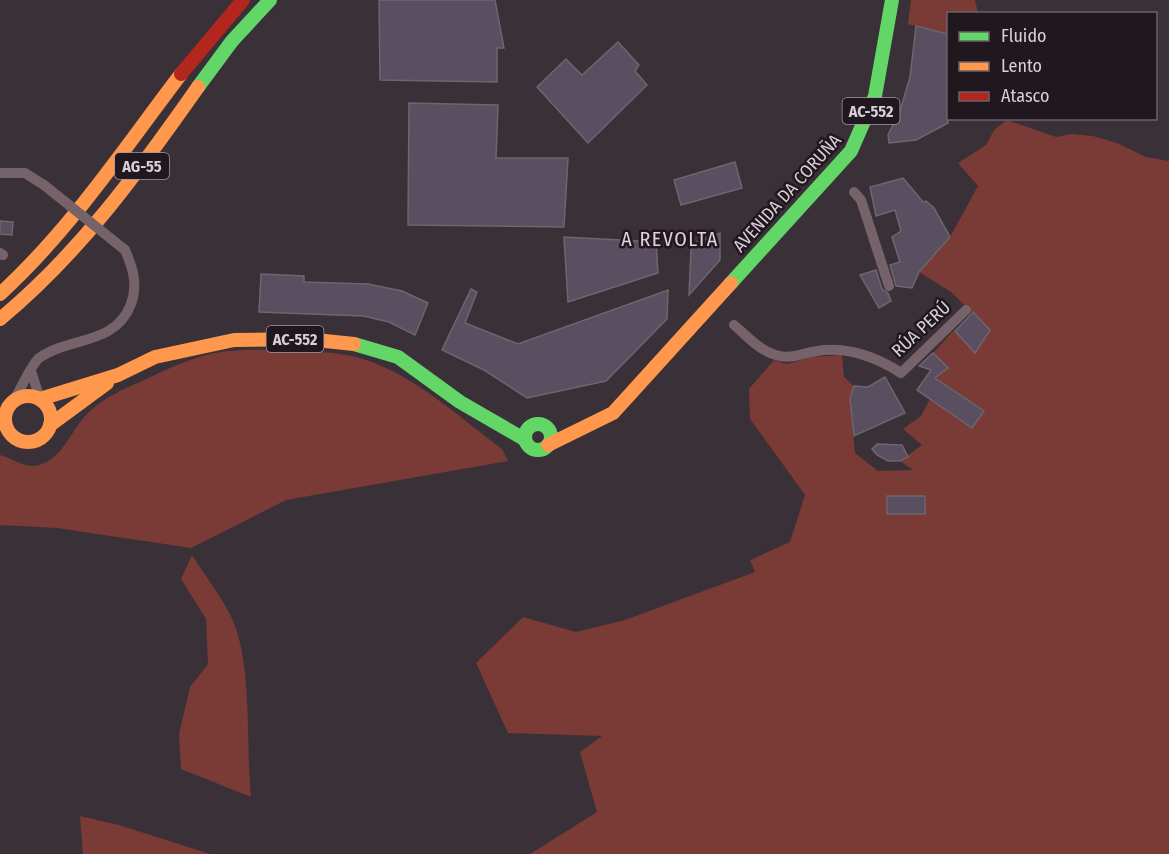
<svg xmlns="http://www.w3.org/2000/svg" width="1169" height="854" viewBox="0 0 1169 854" font-family="'Fira Sans Condensed',sans-serif">
<style>
.green{fill:#7a3a35}
.building{fill:#5a4f61;stroke:#6d666e;stroke-width:1.5}
.lines{fill:none;stroke-linecap:round;stroke-linejoin:round}
.street{stroke:#766369;stroke-width:10}
.fast{stroke:#63d668;stroke-width:14}
.slow{stroke:#ff974d;stroke-width:14}
.jam{stroke:#b3261e;stroke-width:14}
.street-bridge{stroke:#766369;stroke-width:10}
.labels{text-anchor:middle;dominant-baseline:central;stroke-width:5;stroke-linejoin:round;paint-order:stroke}
.shield{fill:#20181e;stroke:#a297a0;stroke-width:1.5}
.shield-label{font-size:16px;font-weight:bold;fill:#d9ced7}
.street-label{font-size:18px;fill:#d9ced7;stroke:#20181e}
.neighbourhood-label{font-size:20px;letter-spacing:1.5px;fill:#e3cedf;stroke:#20181e}
</style>
<rect width="100%" height="100%" fill="#3a3038"/>
<g class="green">
<path d="M911,0H975L978,13L948,14V34L908,24Z"/>
<path d="M1007,120L1056,137L1071,134L1093,136L1117,143L1146,157L1169,161V854H530L597,812L580,752L602,736L508,733L476,663L523,617L576,632L625,620L755,572L750,560L790,542L805,495L750,419L749,389L774,360L787,364L812,357L842,355L844,377L854,386L850,398L855,453L878,471L913,470L900,461L922,445L903,429L921,416L930,399L972,428L984,411L936,378L948,368L933,353L954,330L975,352L990,330L951,292L919,272L950,237L978,186L958,163L986,145L994,130Z"/>
<path d="M292,350C317,352 342,352 366,360C417,377 459,417 502,449L508,461L286,500L191,548L57,528L0,525V455C13,458 24,469 39,465C64,458 71,429 88,413C104,397 122,390 142,381C163,371 184,361 206,355C233,348 264,350 292,350Z"/>
<path d="M192,555C204,574 228,605 235,626C252,672 246,746 251,797L181,769L179,734L190,687L208,664L206,619L181,579Z"/>
<path d="M80,816L119,825L210,854H83Z"/>
</g>
<g class="building">
<path d="M379,0H495L504,48H497V82L380,80Z"/>
<path d="M916,26L948,34V123L916,140L889,143L888,135L900,111L910,77Z"/>
<path d="M618,42L639,65L635,71L647,85L588,143L537,87L566,59L582,75Z"/>
<path d="M409,103L498,105L496,158H568L564,227L408,225Z"/>
<path d="M735,162L742,188L681,205L674,180Z"/>
<path d="M903,178L923,202L926,201L934,208L950,237L919,272L912,288L896,286L890,265L900,262L892,237L901,231L895,210L876,216L870,187Z"/>
<path d="M0,221L13,222L12,235L0,234Z"/>
<path d="M720,233V260L689,295L691,250L697,242Z"/>
<path d="M564,237L656,242L658,273L568,302Z"/>
<path d="M876,270L882,289L888,293L891,301L879,308L860,275Z"/>
<path d="M261,274L304,276V282L368,284L402,291L428,303L415,335L389,322L363,316L259,312Z"/>
<path d="M471,289L477,292L465,323L518,344L668,290L667,319L606,381L527,398L484,370L442,350Z"/>
<path d="M973,312L990,330L975,353L955,331Z"/>
<path d="M933,353L948,368L935,378L984,411L972,428L917,390L931,370L919,366Z"/>
<path d="M885,377L905,413L854,436L850,398L854,386L868,387Z"/>
<path d="M877,444L902,445L908,457L900,461H888L877,455L872,449Z"/>
<rect x="887" y="496" width="38" height="18"/>
</g>
<g class="lines">
<g class="street">
<path d="M0,173H25L44,185"/>
<path d="M854,192L861,200L889,286"/>
<path d="M0,253L3,255"/>
<path d="M734,325C746,335 760,351 776,355C791,360 802,353 817,351C846,346 877,357 901,373L966,310"/>
<path d="M31,371L40,399"/>
<path d="M13,402C19,392 31,365 39,358C70,336 115,346 131,304C138,285 133,268 125,250"/>
</g>
<g class="fast">
<path d="M198,87L232,41L270,0"/>
<path d="M731,283L851,151L875,96L892,0"/>
<path d="M354,344L398,357L460,402L524,439"/>
<circle cx="538" cy="437" r="13"/>
</g>
<g class="slow">
<path d="M0,294C71,229 123,150 181,74"/>
<path d="M0,319C80,253 139,171 198,87"/>
<circle cx="28" cy="419" r="23"/>
<path d="M40,399L118,375L155,357L234,340L306,339L354,344"/>
<path d="M50,425L107,383"/>
<path d="M548,445L613,413L731,283"/>
</g>
<path class="jam" d="M181,74L243,0"/>
<path class="street-bridge" d="M44,185L125,250"/>
</g>
<g class="labels">
<g class="shield">
<rect x="842.5" y="98" width="57" height="26" rx="4.5"/>
<rect x="115" y="153" width="54" height="26" rx="4.5"/>
<rect x="266.5" y="326" width="57" height="26" rx="4.5"/>
</g>
<g class="shield-label">
<text x="871" y="111">AC-552</text>
<text x="142" y="166">AG-55</text>
<text x="295" y="339">AC-552</text>
</g>
<g class="street-label">
<text transform="translate(787 193) rotate(-48)">AVENIDA DA CORUÑA</text>
<text transform="translate(921 329) rotate(-43)">RÚA PERÚ</text>
</g>
<g class="neighbourhood-label">
<text x="670" y="239">A REVOLTA</text>
</g>
</g>
<rect x="947" y="12" width="210" height="108" fill="#20181e" stroke="#6a6168" stroke-width="1.5"/>
<rect x="959" y="32" width="30" height="9" fill="#63d668" stroke="#6a6168" stroke-width="1.5"/>
<text x="1001" y="42" font-size="18" fill="#d9ced7">Fluido</text>
<rect x="959" y="62" width="30" height="9" fill="#ff974d" stroke="#6a6168" stroke-width="1.5"/>
<text x="1001" y="72" font-size="18" fill="#d9ced7">Lento</text>
<rect x="959" y="92" width="30" height="9" fill="#b3261e" stroke="#6a6168" stroke-width="1.5"/>
<text x="1001" y="102" font-size="18" fill="#d9ced7">Atasco</text>
</svg>
